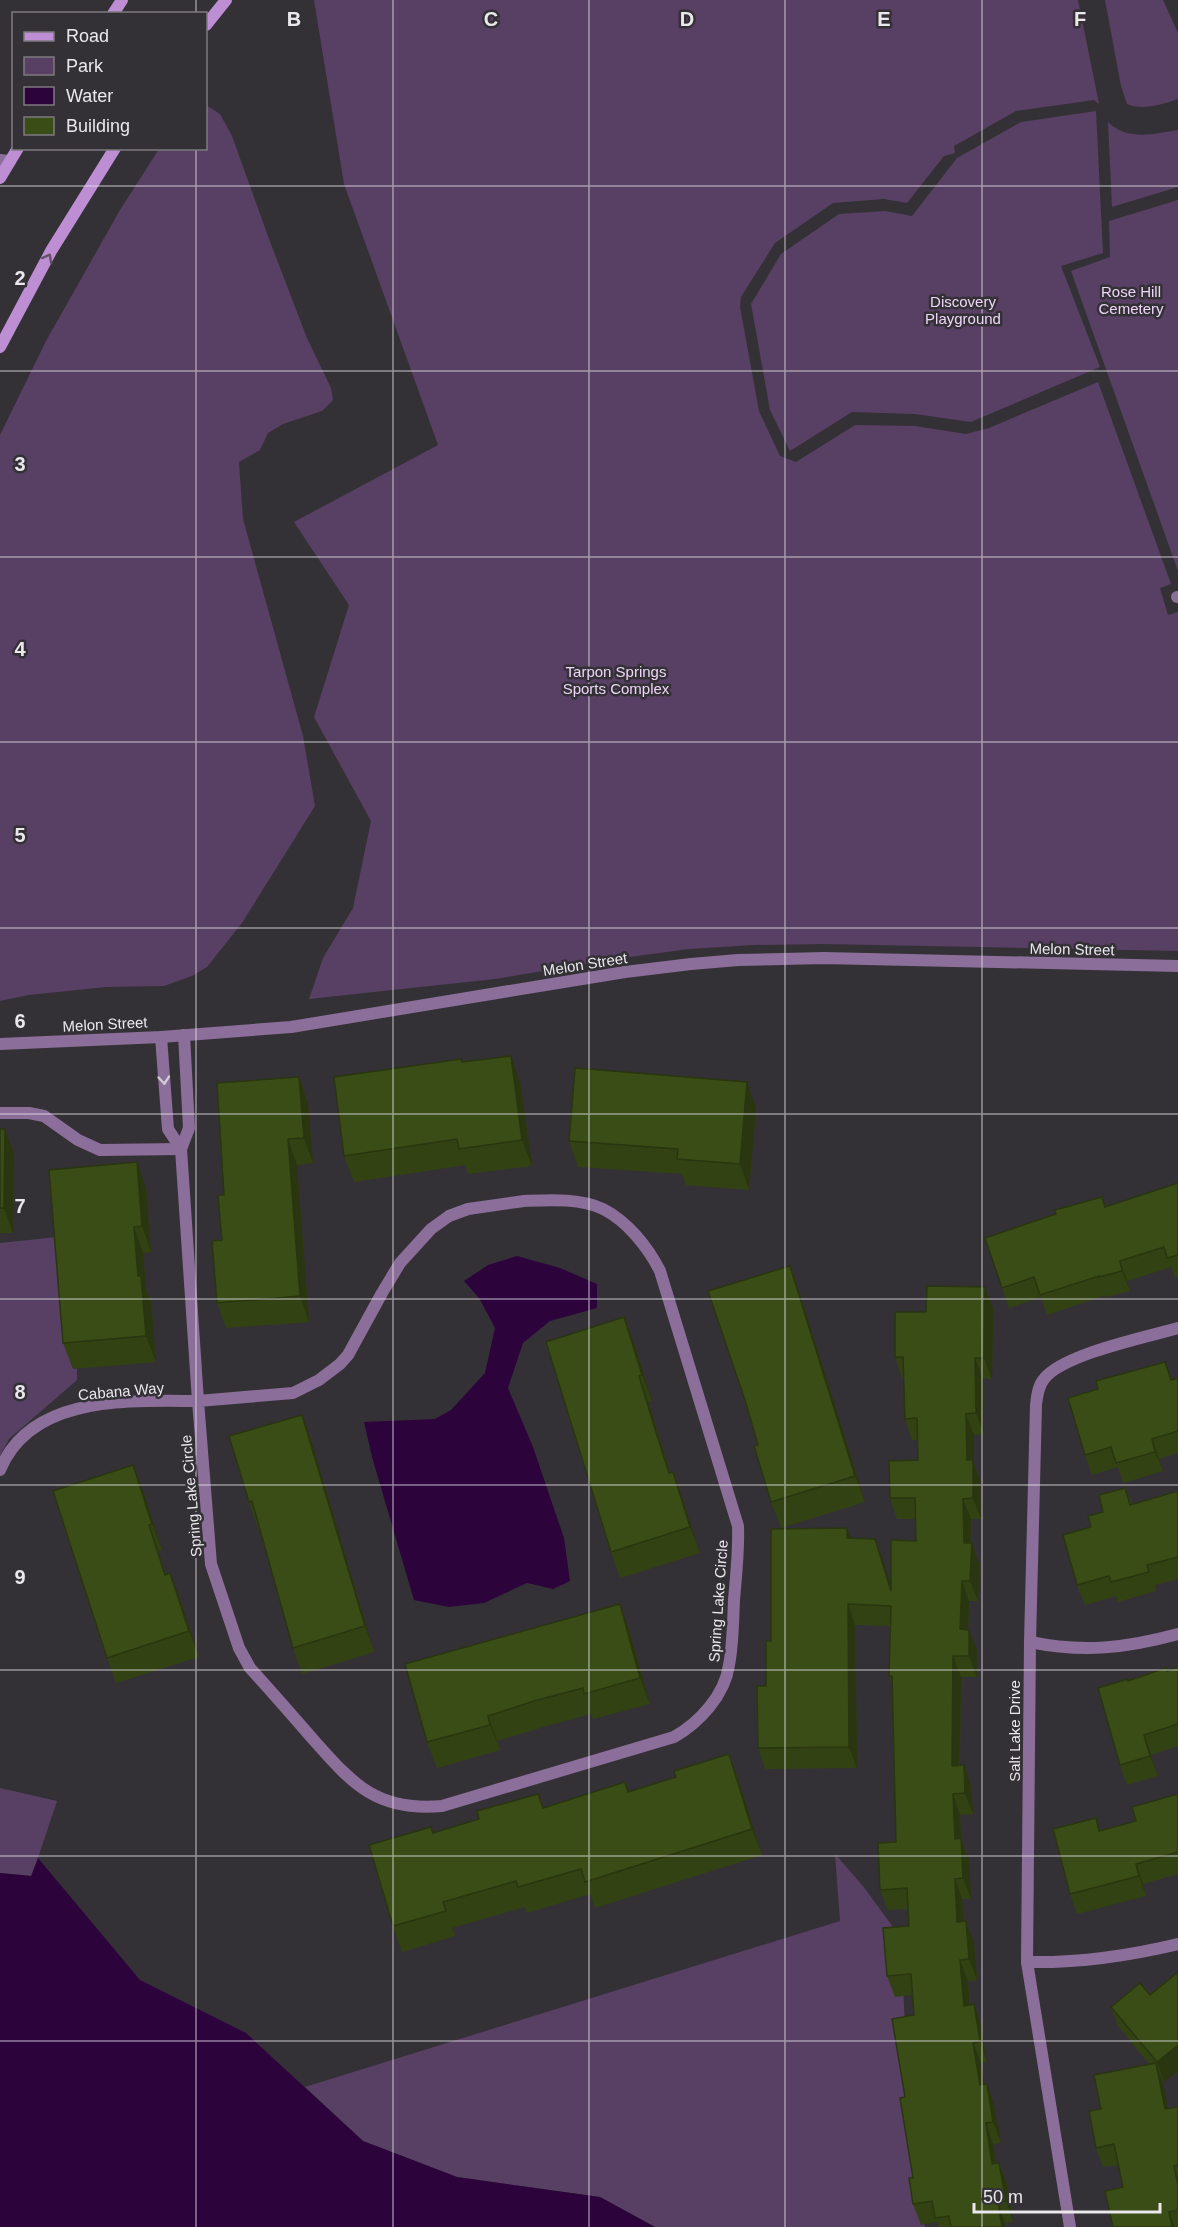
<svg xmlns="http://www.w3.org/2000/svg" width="1178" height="2227" viewBox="0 0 1178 2227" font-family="Arial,sans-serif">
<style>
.green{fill:#583f64}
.water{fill:#2d033c}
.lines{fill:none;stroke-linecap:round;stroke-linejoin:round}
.minor{stroke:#8b6e99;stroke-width:12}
.secondary{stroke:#be8ed4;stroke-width:12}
.wall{fill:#334213}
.shaded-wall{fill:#29360f}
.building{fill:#3b4d16;stroke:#29360f;stroke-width:1.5}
.oneway{stroke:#64526d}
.oneway2{stroke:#d2cad7}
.grid{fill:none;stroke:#eae8ec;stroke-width:1.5;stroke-opacity:0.55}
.labels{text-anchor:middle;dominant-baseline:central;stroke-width:5;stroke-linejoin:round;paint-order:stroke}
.park-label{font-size:15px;fill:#edd5f8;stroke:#343136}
.street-label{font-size:15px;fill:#eae8ec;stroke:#343136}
.grid-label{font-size:20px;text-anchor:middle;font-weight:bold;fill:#eae8ec;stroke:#343136;stroke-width:5;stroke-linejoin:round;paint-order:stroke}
</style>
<rect width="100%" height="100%" fill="#343136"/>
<g class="green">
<path d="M314,0H1078L1099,104L1094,100L1016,111L954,146L955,153L944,156L907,203L884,199L833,203L775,243L741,297L740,307L759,411L780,456L796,462L855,425L915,426L966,434L989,428L1098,382L1171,584L1160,588L1168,615L1178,612V951L823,944L754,945L689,949L622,958L495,979L309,999L323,958L353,908L371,821L314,717L349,605L294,522L438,445L344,184Z"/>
<path d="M1105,0H1163L1178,33V99C1164,104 1141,111 1127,104L1121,86Z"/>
<path d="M206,105L220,114L232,136L269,239L307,338L331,388L333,400L322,411L283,424L268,433L260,450L239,462L243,519L303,736L315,806L242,923L207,967L192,976L164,986L106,987L29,995L0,1001V435L46,341L120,210L159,149L206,148Z"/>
<path d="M1096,111L1103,253L1061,266L1100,367L971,422L915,414L852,412L790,451L770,410L751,304L781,254L839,214L885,211L912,216L957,158L1021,122Z"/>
<path d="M1108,122C1127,141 1154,134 1178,130V187L1112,207Z"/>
<path d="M1178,200V571L1071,271L1110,257L1109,221Z"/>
<path d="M67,1236L76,1290L77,1380L9,1439L0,1456V1243Z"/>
<path d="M0,1788L57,1801L32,1876L0,1873Z"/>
<path d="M835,1854L863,1886L901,1938L908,2094L919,2205L925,2227H655L600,2197L457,2177L363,2141L305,2087L840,1921Z"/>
</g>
<g class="water">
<path d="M517,1256L560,1268L597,1284V1308L550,1321L523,1343L508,1388L533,1447L564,1538L570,1581L553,1589L527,1583L484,1603L449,1607L414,1600L372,1457L364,1422L435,1419L451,1410L485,1373L495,1328L479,1298L464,1281L488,1265Z"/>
<path d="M38,1858L140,1980L246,2033L363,2141L457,2177L600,2197L655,2227H0V1873L31,1876Z"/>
</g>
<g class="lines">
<g class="minor">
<path d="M0,160L10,161"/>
<path d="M1177,597H1178"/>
<path d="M161,1037L168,1129L181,1149"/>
<path d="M0,1044L161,1037L291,1027L625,972L691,964L738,960L824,958L1178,966"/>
<path d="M0,1113H29L44,1116L78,1140L100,1150L181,1149"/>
<path d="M524,1201C549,1200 581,1198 603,1209C627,1221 648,1247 660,1271L738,1526C739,1551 736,1576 734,1600C733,1622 733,1644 729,1665C725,1695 699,1723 674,1737L442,1806C375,1812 351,1782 311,1737C291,1714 271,1691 250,1668L239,1648L211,1564L198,1401L293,1393L319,1380L340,1364L348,1355L382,1293L400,1263L431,1229L449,1216L468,1209Z"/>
<path d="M0,1470C31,1394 131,1401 198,1401L181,1149L189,1128L184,1035"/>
<path d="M1030,1642C1084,1653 1126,1648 1178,1634"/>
<path d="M1027,1962C1079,1963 1128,1956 1178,1944"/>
<path d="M1070,2227L1027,1962L1030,1642L1036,1405C1037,1396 1038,1386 1044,1379C1063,1354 1147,1337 1178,1328"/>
</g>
<g class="secondary">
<path d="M113,14L122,0"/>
<path d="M206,25L226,0"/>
<path d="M0,178L18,148"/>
<path d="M0,347L51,251L115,148"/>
</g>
</g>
<g class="wall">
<path d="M462,1062L520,1081L532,1166L468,1174L465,1165L354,1182L344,1156Z"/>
<path d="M299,1077L308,1103L313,1163L297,1165L309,1322L226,1328L217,1303L222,1240Z"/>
<path d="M747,1082L756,1108L749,1190L686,1185L682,1174L578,1167L569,1141Z"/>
<path d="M0,1129H5L14,1154L13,1233H0Z"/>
<path d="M1178,1183V1277L1175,1278L1171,1267L1127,1281L1130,1291L1106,1297V1295L1047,1315L1041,1297L1009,1308L1002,1288L1056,1214L1105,1207Z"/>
<path d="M146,1188L151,1252L143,1253L146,1289L151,1302L156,1362L73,1369L63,1343Z"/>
<path d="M790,1266L799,1291L865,1502L781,1528L771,1502L758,1445Z"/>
<path d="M993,1308L992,1379L983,1378L984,1434L974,1435V1463L980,1480L981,1519H971V1543L979,1564L978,1601H969L968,1630L977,1650V1677H961L960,1766L971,1786L973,1814L960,1815L961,1839L969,1859L971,1899H962L963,1921L974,1942L977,1980L968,1981L970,2005L974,2004L981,2025L987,2062L981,2063L984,2084L994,2105L1001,2143L993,2144L996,2163H999L1007,2184L1013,2222L1005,2223L1006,2227H939L937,2222L921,2225L913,2204V2178L905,2097L914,2015L913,1995L895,1997L887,1976L909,1926L908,1909L888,1910L880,1890L896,1842L892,1686L889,1676L890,1626L855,1625L857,1768L765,1769L758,1748L766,1686L771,1641L851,1538L875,1539L891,1588L916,1541V1519H897L890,1498L918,1460V1440H912L905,1419L904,1378H902L895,1357L926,1312Z"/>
<path d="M634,1343L652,1401L648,1402L665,1455L670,1473L682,1498L700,1553L620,1578L611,1552Z"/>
<path d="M1178,1378V1453L1159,1459L1163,1471L1123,1483L1118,1467L1092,1475L1085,1455L1172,1380Z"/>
<path d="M302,1415L311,1440L374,1652L302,1674L293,1648L259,1527L258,1528L249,1502Z"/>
<path d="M133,1465L143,1491L162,1550L158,1551L166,1575L180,1599L199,1657L116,1683L107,1658Z"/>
<path d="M1125,1488L1132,1504L1178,1491V1579L1155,1585L1156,1591L1118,1602L1116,1596L1085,1605L1077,1585L1091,1527L1103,1512Z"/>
<path d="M620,1604L629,1630L650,1704L593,1719L591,1714L543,1727L497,1741L500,1750L437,1768L427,1742Z"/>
<path d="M1178,1667V1746L1151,1755L1158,1776L1127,1785L1120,1765L1129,1681Z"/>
<path d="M729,1754L738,1779L762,1855L595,1908L590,1894L527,1913L525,1907L452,1928L455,1936L402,1952L393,1926L433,1833L479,1819L538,1794L544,1808L625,1782L629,1792L676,1777Z"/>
<path d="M1178,1794V1874L1143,1884L1146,1896L1077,1914L1070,1894L1100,1831L1136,1821Z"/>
<path d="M1140,1983L1164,2082L1161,2078L1168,2109L1178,2107V2227H1113L1123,2187L1119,2165L1103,2167L1096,2148L1101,2109L1150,2065L1118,2026L1111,2007Z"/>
</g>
<g class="shaded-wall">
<path d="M511,1056L520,1081L532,1166L522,1140Z"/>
<path d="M299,1077L308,1103L313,1163L304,1138Z"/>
<path d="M747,1082L756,1108L749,1190L740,1164Z"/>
<path d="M5,1129L14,1154L13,1233L4,1208Z"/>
<path d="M288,1139L297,1165L309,1322L300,1296Z"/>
<path d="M137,1162L146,1188L151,1252L142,1226Z"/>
<path d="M134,1227L143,1253L146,1289L151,1302L156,1362L146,1336L138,1276Z"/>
<path d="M1120,1261L1127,1281L1130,1291L1122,1271Z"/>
<path d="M790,1266L799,1291L865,1502L855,1476Z"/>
<path d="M985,1287L993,1308L992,1379L984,1358Z"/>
<path d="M624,1317L634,1343L652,1401L642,1375Z"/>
<path d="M975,1358L983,1378L984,1434L976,1413Z"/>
<path d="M639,1376L648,1402L678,1499L669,1473Z"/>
<path d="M966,1414L974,1435V1463L980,1480L981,1519L973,1498L967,1460Z"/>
<path d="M302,1415L311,1440L374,1652L365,1626Z"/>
<path d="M1152,1439L1159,1459L1163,1471L1155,1452Z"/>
<path d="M133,1465L143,1491L162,1550L152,1524Z"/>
<path d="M673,1472L682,1498L700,1553L690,1527Z"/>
<path d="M963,1499L971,1519V1554L972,1543L979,1564L978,1601L970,1581L964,1543Z"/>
<path d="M149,1525L158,1551L174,1601L165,1575Z"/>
<path d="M847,1528L855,1549L847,1538Z"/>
<path d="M875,1539L883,1560L899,1612L891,1591Z"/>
<path d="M170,1573L180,1599L199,1657L189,1631Z"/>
<path d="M962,1581L969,1601L967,1650L960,1629Z"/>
<path d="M620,1604L629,1630L650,1704L640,1678Z"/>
<path d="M848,1604L855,1625L857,1768L849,1747Z"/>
<path d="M969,1630L977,1650V1677L969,1656Z"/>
<path d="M953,1656L961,1677L959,1787L952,1766Z"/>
<path d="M488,1716L497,1741L500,1750L490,1725Z"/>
<path d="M1144,1735L1151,1755L1158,1776L1150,1756Z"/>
<path d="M729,1754L738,1779L762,1855L752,1829Z"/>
<path d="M964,1765L971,1786L973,1814L965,1793Z"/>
<path d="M953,1794L960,1815L961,1839L969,1859L971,1899L963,1878L955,1839Z"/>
<path d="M1136,1864L1143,1884L1146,1896L1139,1876Z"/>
<path d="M955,1879L962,1899L965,1942L957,1922Z"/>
<path d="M966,1921L974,1942L977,1980L969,1959Z"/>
<path d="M960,1960L968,1981L971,2027L964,2006Z"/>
<path d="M974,2004L981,2025L987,2062L980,2041Z"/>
<path d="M973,2043L981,2063L988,2106L980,2085Z"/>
<path d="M1178,2045V2071L1164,2082L1157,2062Z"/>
<path d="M1156,2063L1163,2083L1172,2129L1165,2109Z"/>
<path d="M987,2084L994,2105L1001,2143L993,2122Z"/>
<path d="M986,2123L993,2144L1000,2185L992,2164Z"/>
<path d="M999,2163L1007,2184L1013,2222L1006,2201Z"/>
<path d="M998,2202L1005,2223L1006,2227H1002Z"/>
<path d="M1169,2212L1175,2227H1172Z"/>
</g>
<g class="building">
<path d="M511,1056L522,1140L459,1149L457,1139L344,1156L334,1077L461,1059L462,1062Z"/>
<path d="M575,1068L747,1082L740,1164L677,1159L678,1149L569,1141Z"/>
<path d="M299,1077L304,1138L288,1139L300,1296L217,1303L212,1241L222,1240L218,1195H224L217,1083Z"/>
<path d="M0,1129H5L4,1208H0Z"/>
<path d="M137,1162L142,1226L134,1227L138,1276H141L146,1336L63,1343L49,1170Z"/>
<path d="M1178,1183V1255L1167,1258L1164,1247L1120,1261L1122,1271L1099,1277V1276L1040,1295L1034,1277L1002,1288L985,1238L1056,1214L1055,1210L1102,1197L1105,1207Z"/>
<path d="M790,1266L855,1476L771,1502L754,1446L758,1445L745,1400L708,1291Z"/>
<path d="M927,1286L985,1287L984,1358H975L976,1413L966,1414L967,1460H973V1498L963,1499L964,1543H972L970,1581H962L960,1629L969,1630V1656H953L952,1766L964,1765L965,1793L953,1794L955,1839L961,1838L963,1878L955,1879L957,1922L966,1921L969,1959L960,1960L964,2006L974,2004L980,2041L973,2043L980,2085L987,2084L993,2122L986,2123L992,2164L999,2163L1006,2201L998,2202L1002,2227H951L949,2216L935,2218L932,2201L913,2204L909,2178H913L900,2098L905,2097L892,2019L914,2015L911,1974L887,1976L883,1928L909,1926L907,1888L880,1890L878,1843L896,1842L892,1676H889L891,1606L848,1604L849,1747L758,1748L757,1686H766V1641H771V1529L847,1528V1538L875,1539L891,1591V1540L916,1541L915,1498H890L889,1461L918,1460L917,1418L905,1419L903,1357H895V1312H926Z"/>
<path d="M624,1317L642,1375L639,1376L655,1429L669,1473L673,1472L690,1527L611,1552L546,1342Z"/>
<path d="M1165,1362L1171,1380L1178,1378V1431L1152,1439L1155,1452L1116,1463L1111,1447L1085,1455L1068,1398L1098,1389L1096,1381Z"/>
<path d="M302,1415L365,1626L293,1648L252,1501L249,1502L229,1436Z"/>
<path d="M133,1465L152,1524L149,1525L165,1575L170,1573L189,1631L107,1658L53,1491Z"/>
<path d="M1125,1488L1130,1505L1178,1491V1557L1147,1565L1149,1572L1111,1582L1109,1576L1077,1585L1063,1535L1091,1527L1088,1516L1103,1512L1099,1495Z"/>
<path d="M620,1604L640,1678L584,1694L583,1688L534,1701L488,1716L490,1725L427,1742L405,1664Z"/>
<path d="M1178,1667V1724L1144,1735L1150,1756L1120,1765L1098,1688L1128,1679V1681L1166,1668L1167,1671Z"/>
<path d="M729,1754L752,1829L585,1882L581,1869L518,1887L516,1881L443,1902L446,1911L393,1926L369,1845L431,1827L433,1833L479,1819L477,1811L538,1794L543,1808L625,1782L628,1792L676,1777L674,1771Z"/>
<path d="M1178,1794V1852L1136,1864L1139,1876L1070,1894L1053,1829L1096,1818L1099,1831L1136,1821L1132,1807Z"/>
<path d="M1178,1972V2045L1157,2062L1111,2007L1140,1983L1150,1995Z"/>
<path d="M1156,2063L1165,2109L1178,2107V2165L1174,2166L1178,2185V2210L1169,2212L1172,2227H1113L1105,2191L1123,2187L1114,2144L1096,2148L1089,2111L1101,2109L1094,2075Z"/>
</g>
<defs><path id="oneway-chevron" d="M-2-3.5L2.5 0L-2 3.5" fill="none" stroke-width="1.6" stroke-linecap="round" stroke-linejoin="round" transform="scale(1.5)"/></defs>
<use class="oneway" href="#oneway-chevron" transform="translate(48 258) rotate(-61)"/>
<use class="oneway2" href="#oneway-chevron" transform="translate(164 1080) rotate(85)"/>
<path class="grid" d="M196,0V14M393,0V2227M589,0V2227M785,0V2227M982,0V2227M196,148V2227M0,186H1178M0,371H1178M0,557H1178M0,742H1178M0,928H1178M0,1114H1178M0,1299H1178M0,1485H1178M0,1670H1178M0,1856H1178M0,2041H1178"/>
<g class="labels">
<g class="park-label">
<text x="1131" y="291">Rose Hill<tspan x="1131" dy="17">Cemetery</tspan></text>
<text x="963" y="301">Discovery<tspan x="963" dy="17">Playground</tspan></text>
<text x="616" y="671">Tarpon Springs<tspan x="616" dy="17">Sports Complex</tspan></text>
</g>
<g class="street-label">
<text transform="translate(1072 949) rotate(1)">Melon Street</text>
<text transform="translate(585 964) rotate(-9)">Melon Street</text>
<text transform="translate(105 1024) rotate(-3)">Melon Street</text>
<text transform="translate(121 1391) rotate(-5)">Cabana Way</text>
<text transform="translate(191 1496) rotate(-95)">Spring Lake Circle</text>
<text transform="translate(718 1601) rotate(-86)">Spring Lake Circle</text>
<text transform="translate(1014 1731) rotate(-90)">Salt Lake Drive</text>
</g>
</g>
<g class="grid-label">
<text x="294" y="26">B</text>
<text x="491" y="26">C</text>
<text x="687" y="26">D</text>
<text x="884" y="26">E</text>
<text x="1080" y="26">F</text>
<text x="20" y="285">2</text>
<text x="20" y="471">3</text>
<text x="20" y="656">4</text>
<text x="20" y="842">5</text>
<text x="20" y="1028">6</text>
<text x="20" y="1213">7</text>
<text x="20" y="1399">8</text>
<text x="20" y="1584">9</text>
</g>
<rect x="12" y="12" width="195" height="138" fill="#343136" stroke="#7d7a7f" stroke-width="1.5"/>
<rect x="24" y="32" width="30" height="9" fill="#be8ed4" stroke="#7d7a7f" stroke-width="1.5"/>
<text x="66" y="42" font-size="18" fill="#eae8ec">Road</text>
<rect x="24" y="57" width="30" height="18" fill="#583f64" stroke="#7d7a7f" stroke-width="1.5"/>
<text x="66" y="72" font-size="18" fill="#eae8ec">Park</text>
<rect x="24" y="87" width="30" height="18" fill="#2d033c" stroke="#7d7a7f" stroke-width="1.5"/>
<text x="66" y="102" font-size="18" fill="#eae8ec">Water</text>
<rect x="24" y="117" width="30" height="18" fill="#3b4d16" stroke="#7d7a7f" stroke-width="1.5"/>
<text x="66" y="132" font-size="18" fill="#eae8ec">Building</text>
<path d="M974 2203v9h186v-9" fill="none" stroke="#eae8ec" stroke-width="3"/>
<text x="983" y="2203" font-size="18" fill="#eae8ec" stroke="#343136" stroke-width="4.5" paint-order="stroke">50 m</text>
</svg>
